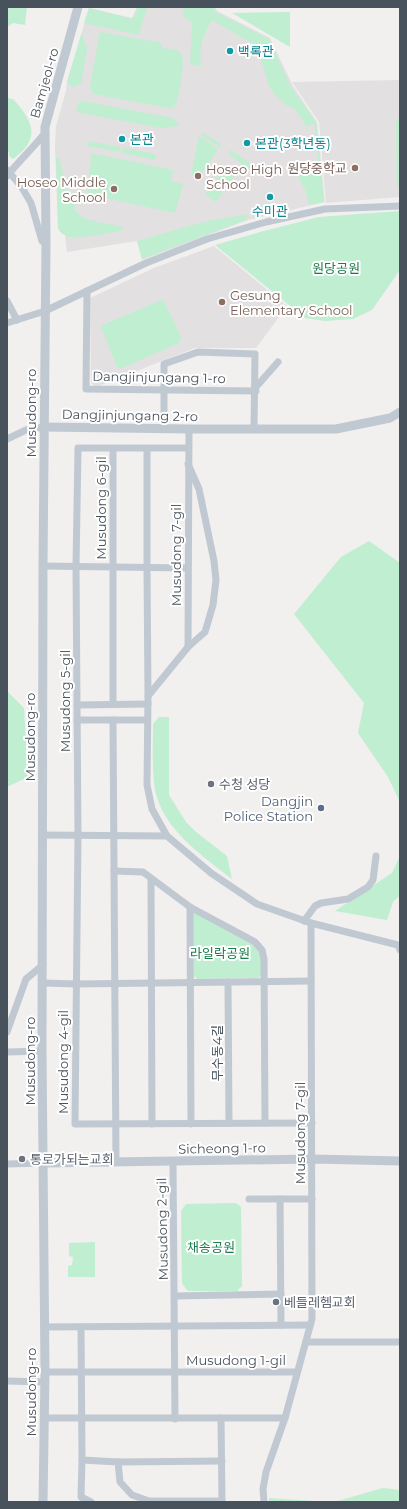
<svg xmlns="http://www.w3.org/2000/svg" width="407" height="1509" viewBox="0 0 407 1509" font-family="Montserrat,'Noto Sans KR',sans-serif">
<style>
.education{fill:#e3e0e1}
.green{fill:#bfeed1}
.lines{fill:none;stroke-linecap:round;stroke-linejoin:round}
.minor{stroke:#c0c9d1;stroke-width:7}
.tertiary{stroke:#c0c9d1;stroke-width:9}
.culture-dot{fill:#0f9aa8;stroke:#fff;stroke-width:1.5}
.education-dot{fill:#8d6e63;stroke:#fff;stroke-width:1.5}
.worship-dot{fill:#6b7280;stroke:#fff;stroke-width:1.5}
.service-dot{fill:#5c6f8a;stroke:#fff;stroke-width:1.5}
.labels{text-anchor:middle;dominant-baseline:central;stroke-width:4;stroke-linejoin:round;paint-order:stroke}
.culture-label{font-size:13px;fill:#0d838f;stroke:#fff;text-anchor:start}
.street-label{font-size:13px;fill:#48525c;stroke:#fff}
.education-label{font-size:13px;fill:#785e54;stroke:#fff;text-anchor:end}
.park-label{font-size:13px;fill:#1a7c4b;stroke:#fff}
.worship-label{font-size:13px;fill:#5b616d;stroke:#fff;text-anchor:start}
.service-label{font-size:13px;fill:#4e5e75;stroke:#fff;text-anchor:end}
</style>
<rect width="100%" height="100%" fill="#f2efef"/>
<g class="education">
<path d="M137,7H215L217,11L270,38L293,86L317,122L325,202L248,220L142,260L137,241L67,252L65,235L60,232L58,228L55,147L56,126L66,91L67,82L89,8L132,18Z"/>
<path d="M400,80V197L326,203L319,122L292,82Z"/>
<path d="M214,246L287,306L256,348H195L96,387L91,383L90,298L154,268Z"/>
</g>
<g class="green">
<path d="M7,7H27L25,25L13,23L7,27Z"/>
<path d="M138,7H147L139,35L84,23L89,8L133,19Z"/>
<path d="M184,7H213L216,12L269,39L291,87L316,122L324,202L309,205L306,192L297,174L319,170L314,123L307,127L295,109L286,105L277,97L269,86L257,46L212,20C202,37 199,46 201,66L190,64L192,22L183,16Z"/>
<path d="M290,12V47L232,13Z"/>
<path d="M100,32L162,43V48C168,49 176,49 180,52C187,59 179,92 177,102L174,107L169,108L93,94L90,86Z"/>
<path d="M81,35L84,37L83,41L86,43L87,49L81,84L73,87L67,82Z"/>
<path d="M7,98L13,99C34,122 41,139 13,159L9,156V152L7,150Z"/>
<path d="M83,101L173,118L180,126L160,128L76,112L79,102Z"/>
<path d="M396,119H400V186H397Z"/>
<path d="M202,132L221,144L219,147L201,135Z"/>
<path d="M199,136L218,149L198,179L191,175Z"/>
<path d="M88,141L120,147L119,152L88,146Z"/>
<path d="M123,148L156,154L155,160L122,153Z"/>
<path d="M230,150L258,168L255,173L228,154Z"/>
<path d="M91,153L173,170L171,181L183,184L175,213L87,194L91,160Z"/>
<path d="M56,158H59L67,191L74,193L75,211L85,219L123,227L122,230C113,233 78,239 69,237C65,236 60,232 58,228Z"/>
<path d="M226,165L237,172L216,202L205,195Z"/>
<path d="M400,211V270L372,310L353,319L325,321L305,318L215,245L264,231L319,217Z"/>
<path d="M246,214L248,219L142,259L137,241L203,222Z"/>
<path d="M161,300L164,301L181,337L179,343L122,368L117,367L101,327L103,325Z"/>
<path d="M369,541L400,563V802L388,777L358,733L364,703L294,614L341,557Z"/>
<path d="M7,691L24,708L28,777L7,787Z"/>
<path d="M159,717H169V795L186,822L196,832L227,856L232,879C201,855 157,825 154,782C152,763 153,743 153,724Z"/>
<path d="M400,856V895L393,902L387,920L335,911L392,873Z"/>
<path d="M193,912L255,943L262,955L261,976L258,978L197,979L194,976Z"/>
<path d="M236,1203L241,1207L242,1286L237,1291H189L186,1289L182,1283L181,1211L186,1204Z"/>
<path d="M95,1242V1277H68V1266L72,1265L73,1257L69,1256V1243Z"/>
<path d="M383,1488L400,1490V1502H334Z"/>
<path d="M269,1498L328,1502H269Z"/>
</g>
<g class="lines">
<g class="minor">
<path d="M7,170L21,186L31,203L42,241L46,244"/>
<path d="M7,176C19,161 33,148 45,133"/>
<path d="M87,291L86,389L256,391"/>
<path d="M7,301L17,320"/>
<path d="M7,323L45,311L146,263L207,239L266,222L325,209L400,206"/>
<path d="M256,387L278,362"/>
<path d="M164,428V364L198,352L255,354L254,429"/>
<path d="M7,439L26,430L44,427"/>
<path d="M188,448H78L76,567L78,836L75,1124L312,1123"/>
<path d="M113,449V704"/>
<path d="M147,449V567L148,696L147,785L152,809L167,836L211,873L257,904L311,923L398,945L400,950"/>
<path d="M43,566L187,568"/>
<path d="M188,647L189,429"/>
<path d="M148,696L188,647L205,632L213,605L216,580L214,561L199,489L188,464"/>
<path d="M77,705L148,704"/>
<path d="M77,720H147"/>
<path d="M113,720L116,1162"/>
<path d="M43,835L167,836"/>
<path d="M114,871L143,872L190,907L255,942L262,950L264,959L265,1123"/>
<path d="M151,879L152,1124"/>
<path d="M190,907L191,1124"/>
<path d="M304,921L315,906L321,903L348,899L368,887L373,880L376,856"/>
<path d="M228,982L229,1123"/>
<path d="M43,983L76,984L311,981"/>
<path d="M7,1032L26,979L43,965"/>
<path d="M7,1052L42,1051"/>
<path d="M173,1162L175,1419"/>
<path d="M7,1164L44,1163"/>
<path d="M249,1199H312"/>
<path d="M280,1199L281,1325"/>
<path d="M175,1296L281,1294"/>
<path d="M44,1327L310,1325"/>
<path d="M81,1327L82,1460"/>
<path d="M306,1342H400"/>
<path d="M45,1372H297"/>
<path d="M7,1381L45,1382"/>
<path d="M45,1418H285"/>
<path d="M221,1418L222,1502"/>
<path d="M118,1462L222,1461"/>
<path d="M91,1502L81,1497L82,1460L118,1462L120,1482L132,1495L149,1501H222"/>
<path d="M264,1502L263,1489L266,1472L285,1418L312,1319L311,923"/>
</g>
<g class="tertiary">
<path d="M44,427L189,429H336L390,418L400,412"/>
<path d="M44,1163L313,1159L400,1161"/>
<path d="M43,1502L45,1372L42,1051L43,566L46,244L45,127L78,7"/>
</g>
</g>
<g class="culture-dot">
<circle cx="230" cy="51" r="4"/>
<circle cx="122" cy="139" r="4"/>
<circle cx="247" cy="143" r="4"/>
<circle cx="270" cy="197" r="4"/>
</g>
<g class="education-dot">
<circle cx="355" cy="168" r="4"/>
<circle cx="198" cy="176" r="4"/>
<circle cx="114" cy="189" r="4"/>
<circle cx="222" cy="302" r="4"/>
</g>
<g class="worship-dot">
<circle cx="211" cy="784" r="4"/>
<circle cx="22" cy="1159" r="4"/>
<circle cx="276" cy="1302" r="4"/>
</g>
<circle class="service-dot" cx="321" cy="808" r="4"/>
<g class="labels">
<g class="culture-label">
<text x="238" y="51">백록관</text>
<text x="130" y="139">본관</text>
<text x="255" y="143">본관(3학년동)</text>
<text x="270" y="211" text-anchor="middle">수미관</text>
</g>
<g class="street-label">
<text transform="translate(44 83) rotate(-74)">Bamjeol-ro</text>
<text transform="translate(159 377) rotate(1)">Dangjinjungang 1-ro</text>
<text transform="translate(31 413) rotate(-90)">Musudong-ro</text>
<text transform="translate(130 415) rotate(1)">Dangjinjungang 2-ro</text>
<text transform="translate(101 508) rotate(-90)">Musudong 6-gil</text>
<text transform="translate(176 555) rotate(-90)">Musudong 7-gil</text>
<text transform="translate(65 701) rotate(-90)">Musudong 5-gil</text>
<text transform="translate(30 737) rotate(-90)">Musudong-ro</text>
<text transform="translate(217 1053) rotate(-90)">무수동4길</text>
<text transform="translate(30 1061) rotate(-90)">Musudong-ro</text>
<text transform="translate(63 1062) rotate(-90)">Musudong 4-gil</text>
<text transform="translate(300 1133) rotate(-90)">Musudong 7-gil</text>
<text transform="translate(222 1148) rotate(-1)">Sicheong 1-ro</text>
<text transform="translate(162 1229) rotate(-91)">Musudong 2-gil</text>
<text x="236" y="1360">Musudong 1-gil</text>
<text transform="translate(31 1392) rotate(-90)">Musudong-ro</text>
</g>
<g class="education-label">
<text x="347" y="168">원당중학교</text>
<text x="206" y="169" text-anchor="start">Hoseo High<tspan x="206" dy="15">School</tspan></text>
<text x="106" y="182">Hoseo Middle<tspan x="106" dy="15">School</tspan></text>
<text x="230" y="295" text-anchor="start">Gesung<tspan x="230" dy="15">Elementary School</tspan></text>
</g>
<g class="park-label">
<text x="336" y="268">원당공원</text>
<text x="220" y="953">라일락공원</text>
<text x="211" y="1247">채송공원</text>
</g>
<g class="worship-label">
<text x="219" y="784">수청 성당</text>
<text x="30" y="1159">통로가되는교회</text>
<text x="284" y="1302">베들레헴교회</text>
</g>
<g class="service-label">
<text x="313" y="801">Dangjin<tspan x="313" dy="15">Police Station</tspan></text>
</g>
</g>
<rect width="407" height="1509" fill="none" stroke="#48525c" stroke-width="16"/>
</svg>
